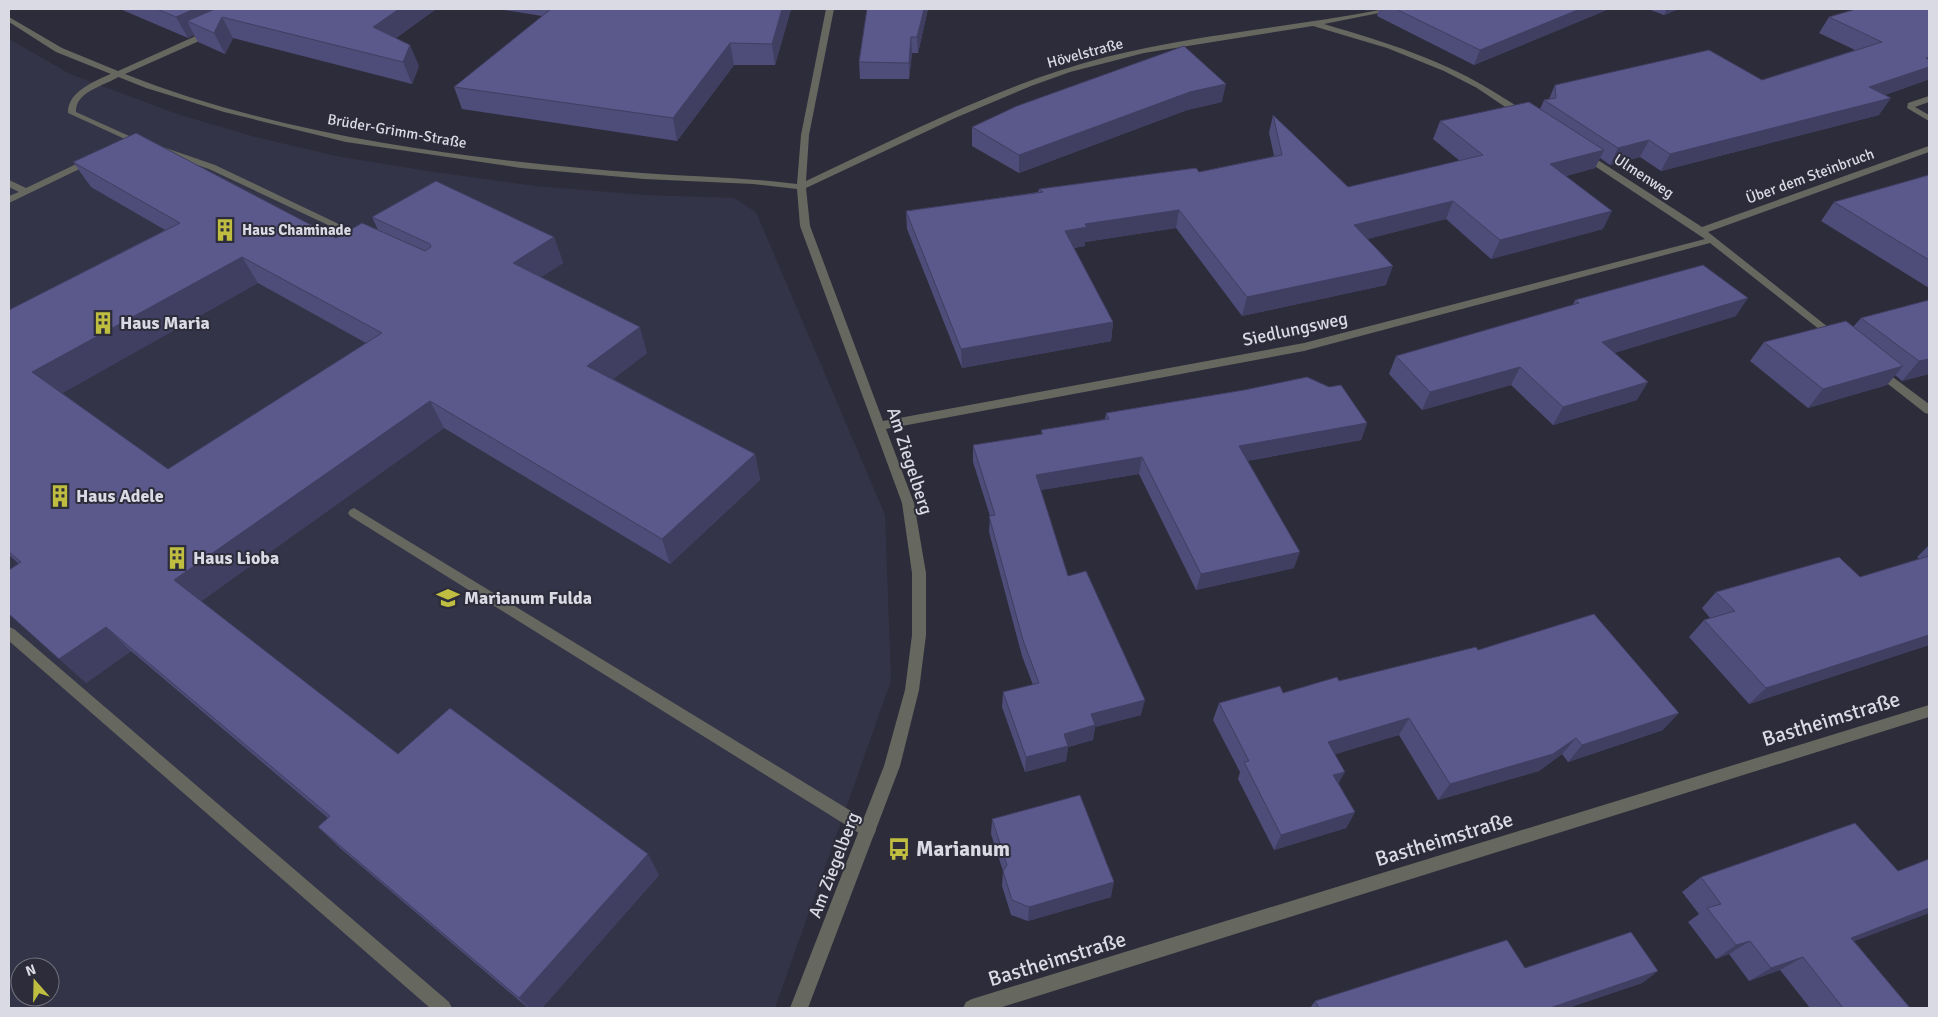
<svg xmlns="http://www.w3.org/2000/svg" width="1938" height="1017" viewBox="0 0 1938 1017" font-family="Signika,sans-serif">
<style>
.built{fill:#343448;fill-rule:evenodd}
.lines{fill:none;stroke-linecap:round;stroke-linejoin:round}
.lane{fill:#66675f;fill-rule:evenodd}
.street{fill:#66675f;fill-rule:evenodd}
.wall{fill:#4e4c78;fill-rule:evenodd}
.shaded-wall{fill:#403e61}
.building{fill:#5b588b;stroke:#403e61;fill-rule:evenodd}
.labels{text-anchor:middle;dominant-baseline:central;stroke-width:4;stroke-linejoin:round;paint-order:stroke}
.far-street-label{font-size:15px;fill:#dadae4;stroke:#2d2c3a}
.far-poi-label{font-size:15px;font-weight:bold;fill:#dadae4;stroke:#2d2c3a;text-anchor:start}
.poi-label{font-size:18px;font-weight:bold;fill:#dadae4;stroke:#2d2c3a;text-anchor:start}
.street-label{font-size:18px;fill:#dadae4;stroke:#2d2c3a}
.near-street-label{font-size:21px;fill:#dadae4;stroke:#2d2c3a}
.near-poi-label{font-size:21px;font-weight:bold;fill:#dadae4;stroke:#2d2c3a;text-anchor:start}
</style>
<rect width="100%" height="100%" fill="#2d2c3a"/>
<path class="built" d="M9,39L70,74L177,114L255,137L341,157L434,172L536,186L645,195L734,198L756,212L885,515L891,681L775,1008H9ZM20,967H50V997H20Z"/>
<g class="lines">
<g class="lane">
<path d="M117,71L124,73C111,85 75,89 76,112L138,140L125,147L121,144L127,140L68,113C67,90 100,79 117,71Z"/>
<path d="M160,146L215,165L368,238L366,240H360L209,169L157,151L156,149Z"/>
<path d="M91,157L96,160L94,162L9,203V196L19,192L9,187V180L26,188Z"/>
<path d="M354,508L874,825L876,830L874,835L868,837L862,835L350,516L348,513L350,510Z"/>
<path d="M9,627L14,629L449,1002L452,1008H430L9,641Z"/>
</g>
<g class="street">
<path d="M826,9H834L809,135L806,181C904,135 1001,84 1106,57C1198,34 1292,27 1385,9H1399L1324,24C1385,42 1445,60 1499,95C1508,101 1520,107 1527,115L1520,117L1477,88L1444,71L1387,48L1313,26L1144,53L1070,72L1031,86L955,118L806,188L810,226L883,421L1304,343L1705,239L1581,157V153H1587L1702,227L1926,147L1929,146V152L1708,232L1838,335L1839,337L1834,341L1710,243L1304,351L886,429L914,503L926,573V635L919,690L900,766L808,1008H790L884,766L905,690L912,635V573L902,503L800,226L797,189L753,184L644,179L521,168L346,142L224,112L146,88L56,52L9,22V17L62,48L118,71L209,30H215V34L125,74C284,137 473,160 642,173C694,177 745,177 797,184L801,135Z"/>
<path d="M1929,96V102L1915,107L1929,115V121L1907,108L1908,103Z"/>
<path d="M1878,366L1929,404V414L1925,413L1874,373L1872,370Z"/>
<path d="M1929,705V717L999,1008H963L966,1002L972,999Z"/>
</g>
</g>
<g class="wall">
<path d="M120,9H436L396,38L419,66L412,84L233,38L225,54L198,42L194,35L188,38Z"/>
<path d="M498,9H791L775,65H734L677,141L462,109L454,87L542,16Z"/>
<path d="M928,9L918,53H912L909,79H860L859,62Z"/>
<path d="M1379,9H1609L1474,65L1377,16Z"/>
<path d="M1648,9H1679L1664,15Z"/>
<path d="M1929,9V77L1927,80L1885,95L1879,115L1661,171L1640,157L1610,165L1600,158L1595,168L1566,176L1603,229L1491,259L1446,219L1367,239L1386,285L1242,316L1176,228L1085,242V246L1074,248L1113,322L1111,341L962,368L907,229L906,211L1038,192L1039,189L1199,172L1274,156L1269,133L1273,115L1348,187L1460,161L1433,139L1440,121L1540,109L1544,100L1549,99L1555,85L1762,80L1855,50L1819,33L1829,17Z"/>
<path d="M1222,102L1187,110L1019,173L972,146V127Z"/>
<path d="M73,162L336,238L378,230L372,217L554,237L563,263L541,277L647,353L613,379L755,454L760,480L670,564L444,428L201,601L398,754L659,875L542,1008H528L340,848L318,827L328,818L131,651L86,683L19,564L9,555V310L165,230L91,187ZM258,283L366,343L168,469L62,393Z"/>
<path d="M1929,175V288L1821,221L1834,202Z"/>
<path d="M1575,300L1736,316L1614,353L1637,400L1553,425L1511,385L1422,410L1389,374L1396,356L1573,305Z"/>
<path d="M1929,300V374L1902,381L1895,375L1887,385L1808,408L1750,361L1764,342L1853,327L1861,318Z"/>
<path d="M1106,413L1367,423L1361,440L1247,461L1294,568L1196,590L1139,474L1041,490L1068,576L1141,715L1095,727L1093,740L1068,747L1066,761L1025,772L1002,707L1003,692L1033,685L1022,656L989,532L990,516L973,462V445L1041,434V430L1105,419Z"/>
<path d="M1929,545V645L1749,704L1689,637L1704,620L1710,618L1702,608L1716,592L1860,577L1919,559L1917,557Z"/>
<path d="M1478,650L1663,730L1568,762L1562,754L1539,771L1438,800L1399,735L1335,754L1339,784L1355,812L1346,828L1274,850L1238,779L1240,772L1213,720L1219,703L1283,693Z"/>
<path d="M992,819L1111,897L1028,921L1011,915L1002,886L1003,871L991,834Z"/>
<path d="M1701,877L1929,913L1854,941L1910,1008H1810L1780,970L1749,981L1729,954L1716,959L1688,922L1699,914L1682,892Z"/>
<path d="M1525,968L1658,971L1642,983L1568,1008H1310L1315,1001Z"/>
</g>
<g class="shaded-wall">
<path d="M194,9H252L222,17L233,38L225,54L214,33L187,21L194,35L188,38L176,17Z"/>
<path d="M399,9H436L381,48L373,27Z"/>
<path d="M782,9H791L775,65L772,44Z"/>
<path d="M924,9H928L918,53L917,37Z"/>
<path d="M1366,9H1376L1366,11Z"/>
<path d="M1580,9H1609L1474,65L1480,50Z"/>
<path d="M1667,9H1679L1664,15Z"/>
<path d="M911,37L912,53L909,79V63Z"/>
<path d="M730,43L734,65L677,141L673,118Z"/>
<path d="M410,45L419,66L412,84L403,62Z"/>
<path d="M1929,57V77L1927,80L1859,104L1869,87Z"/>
<path d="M1226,84L1222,102L1187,110L1019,173V155L1190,92Z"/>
<path d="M1891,98L1879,115L1661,171L1670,154Z"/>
<path d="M1649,140L1640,157L1610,165L1618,148Z"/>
<path d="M1604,150L1595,168L1541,182L1550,164Z"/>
<path d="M1453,201L1446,219L1348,244L1354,225Z"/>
<path d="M1179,210L1176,228L1085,242V246L1063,249L1065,231L1085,224Z"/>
<path d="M1612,211L1603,229L1491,259L1500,240Z"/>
<path d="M554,237L563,263L523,289L513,263Z"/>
<path d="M242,257L258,283L54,398L32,372Z"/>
<path d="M1393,266L1386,285L1242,316L1247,297Z"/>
<path d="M1748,298L1736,316L1591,360L1602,342Z"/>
<path d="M1113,322L1111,341L962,368L961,349Z"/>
<path d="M640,327L647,353L596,392L587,366Z"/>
<path d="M1929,359V374L1902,381L1919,361Z"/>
<path d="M1903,366L1887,385L1808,408L1823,389Z"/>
<path d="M1520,367L1511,385L1422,410L1430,392Z"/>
<path d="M1648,382L1637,400L1553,425L1563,407Z"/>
<path d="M430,401L444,428L196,605L174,580Z"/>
<path d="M1367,423L1361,440L1234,463L1239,446Z"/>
<path d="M755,454L760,480L670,564L662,539Z"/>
<path d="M1142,457L1139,474L1035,491L1036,475Z"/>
<path d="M1300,552L1294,568L1196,590L1201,574Z"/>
<path d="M106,627L131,651L86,683L59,659Z"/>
<path d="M1929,635V645L1749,704L1766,688Z"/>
<path d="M1145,700L1141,715L1095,727L1093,740L1068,747L1066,761L1025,772L1026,757L1064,734L1091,714Z"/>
<path d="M1679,713L1663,730L1568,762L1582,745Z"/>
<path d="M1409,718L1399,735L1320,759L1328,742Z"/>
<path d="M1576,738L1562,754L1539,771L1438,800L1450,784Z"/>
<path d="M1345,772L1336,788L1333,775Z"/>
<path d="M1355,812L1346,828L1274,850L1281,835Z"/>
<path d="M648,854L659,875L542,1008H529L519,998Z"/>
<path d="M1114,882L1111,897L1028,921L1029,907Z"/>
<path d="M1929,908V913L1828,951L1851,938Z"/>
<path d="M1750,941L1729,954L1716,959L1736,945Z"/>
<path d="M1803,957L1780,970L1749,981L1771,968Z"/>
<path d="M1658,971L1642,983L1568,1008H1550Z"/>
</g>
<g class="building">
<path d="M157,9H194L176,17Z"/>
<path d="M215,9H399L373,27L410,45L403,62L222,17L214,33L187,21Z"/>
<path d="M551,9H782L772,44L730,43L673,118L454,87Z"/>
<path d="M867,9H924L917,37H911L909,63L859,62Z"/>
<path d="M1396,9H1580L1480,50Z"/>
<path d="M1856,9H1929V57L1926,58L1929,60V67L1869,87L1891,98L1670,154L1649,140L1618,148L1544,100L1556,98L1555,85L1709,50L1762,80L1882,42L1829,17Z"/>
<path d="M1184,46L1226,84L1190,92L1019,155L972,127L1017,106Z"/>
<path d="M1529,102L1604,150L1550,164L1612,211L1500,240L1453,201L1354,225L1393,266L1247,297L1179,210L1085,224L1087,227L1065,231L1113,322L961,349L906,211L1043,192L1039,189L1196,168L1199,172L1282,155L1273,115L1348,187L1483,155L1440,121Z"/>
<path d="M136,133L336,238L362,223L425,251L431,247L430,244L372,217L436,181L554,237L513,263L640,327L587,366L755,454L662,539L430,401L174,580L398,754L450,708L648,854L519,998L318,827L330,816L106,627L59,659L9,614V570L21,562L9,552V310L180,223L73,162ZM242,257L382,333L168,469L32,372Z"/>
<path d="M1929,175V260L1834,202Z"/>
<path d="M1703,265L1748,298L1602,342L1648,382L1563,407L1520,367L1430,392L1396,356L1579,303L1575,300Z"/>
<path d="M1929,300V359L1919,361L1861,318Z"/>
<path d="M1846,321L1903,366L1823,389L1764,342Z"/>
<path d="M1307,377L1329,387L1341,385L1367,423L1239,446L1300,552L1201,574L1142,457L1036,475L1068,576L1086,571L1145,700L1091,714L1095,725L1064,734L1068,746L1026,757L1003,692L1039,683L1023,640L989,516L995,515L973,445L1043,434L1041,430L1109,419L1106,413L1244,390Z"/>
<path d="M1929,556V635L1766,688L1704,620L1735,611L1716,592L1839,557L1860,577Z"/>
<path d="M1594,614L1679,713L1582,745L1576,738L1553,754L1450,784L1409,718L1328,742L1345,772L1333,775L1355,812L1281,835L1244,762L1249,761L1219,703L1280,686L1283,693L1337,677L1339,681L1476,647L1478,650Z"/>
<path d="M1080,795L1114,882L1029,907L1012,900L1003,871L1007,865L992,819Z"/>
<path d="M1855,823L1898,871L1929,859V908L1851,938L1910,1008H1843L1803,957L1771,968L1750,941L1736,945L1707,908L1721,904L1701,877Z"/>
<path d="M1631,932L1658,971L1550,1008H1319L1315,1001L1507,940L1525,968Z"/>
</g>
<defs>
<symbol id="building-bare" viewBox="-9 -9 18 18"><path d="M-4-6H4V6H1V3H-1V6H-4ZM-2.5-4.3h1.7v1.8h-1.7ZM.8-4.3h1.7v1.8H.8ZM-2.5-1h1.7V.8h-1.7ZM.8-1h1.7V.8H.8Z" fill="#bfbe41" stroke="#2d2c3a" stroke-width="2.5" paint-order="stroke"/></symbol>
<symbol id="school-bare" viewBox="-9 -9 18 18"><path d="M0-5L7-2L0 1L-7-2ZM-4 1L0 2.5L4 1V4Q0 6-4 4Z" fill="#bfbe41" stroke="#2d2c3a" stroke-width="2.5" paint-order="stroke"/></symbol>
<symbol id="bus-bare" viewBox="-9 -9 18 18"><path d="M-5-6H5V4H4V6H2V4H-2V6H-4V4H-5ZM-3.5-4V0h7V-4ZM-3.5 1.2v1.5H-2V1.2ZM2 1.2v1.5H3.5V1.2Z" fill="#bfbe41" stroke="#2d2c3a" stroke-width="2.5" paint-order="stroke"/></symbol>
</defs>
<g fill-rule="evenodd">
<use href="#building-bare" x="209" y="214" width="32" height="32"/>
<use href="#building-bare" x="87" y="307" width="32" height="32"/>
<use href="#building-bare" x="44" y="480" width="32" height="32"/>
<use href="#building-bare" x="161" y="542" width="32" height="32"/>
<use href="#school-bare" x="432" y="582" width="32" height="32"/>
<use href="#bus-bare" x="883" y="833" width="32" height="32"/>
</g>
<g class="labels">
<g class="far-street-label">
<text transform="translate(1085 53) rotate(-15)">Hövelstraße</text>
<text transform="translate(397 131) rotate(10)">Brüder-Grimm-Straße</text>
<text transform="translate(1644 176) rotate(33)">Ulmenweg</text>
<text transform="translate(1810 176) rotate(-20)">Über dem Steinbruch</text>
</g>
<g class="far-poi-label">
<text x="242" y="230">Haus Chaminade</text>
</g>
<g class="poi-label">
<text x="120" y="323">Haus Maria</text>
<text x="76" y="496">Haus Adele</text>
<text x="193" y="558">Haus Lioba</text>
<text x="464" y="598">Marianum Fulda</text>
</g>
<g class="street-label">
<text transform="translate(1295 329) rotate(-12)">Siedlungsweg</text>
<text transform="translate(910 461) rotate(72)">Am Ziegelberg</text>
<text transform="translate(834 865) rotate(-69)">Am Ziegelberg</text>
</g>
<g class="near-street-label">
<text transform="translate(1831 719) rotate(-17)">Bastheimstraße</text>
<text transform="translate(1444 839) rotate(-17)">Bastheimstraße</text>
<text transform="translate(1057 959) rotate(-17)">Bastheimstraße</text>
</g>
<g class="near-poi-label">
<text x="916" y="849">Marianum</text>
</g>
</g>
<rect width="1938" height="1017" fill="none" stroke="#dadae4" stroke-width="20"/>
<g transform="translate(35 982) rotate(340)"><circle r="24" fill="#2d2c3a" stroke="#72727e"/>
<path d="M0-4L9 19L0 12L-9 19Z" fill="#bfbe41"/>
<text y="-8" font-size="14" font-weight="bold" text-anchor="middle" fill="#dadae4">N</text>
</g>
</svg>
